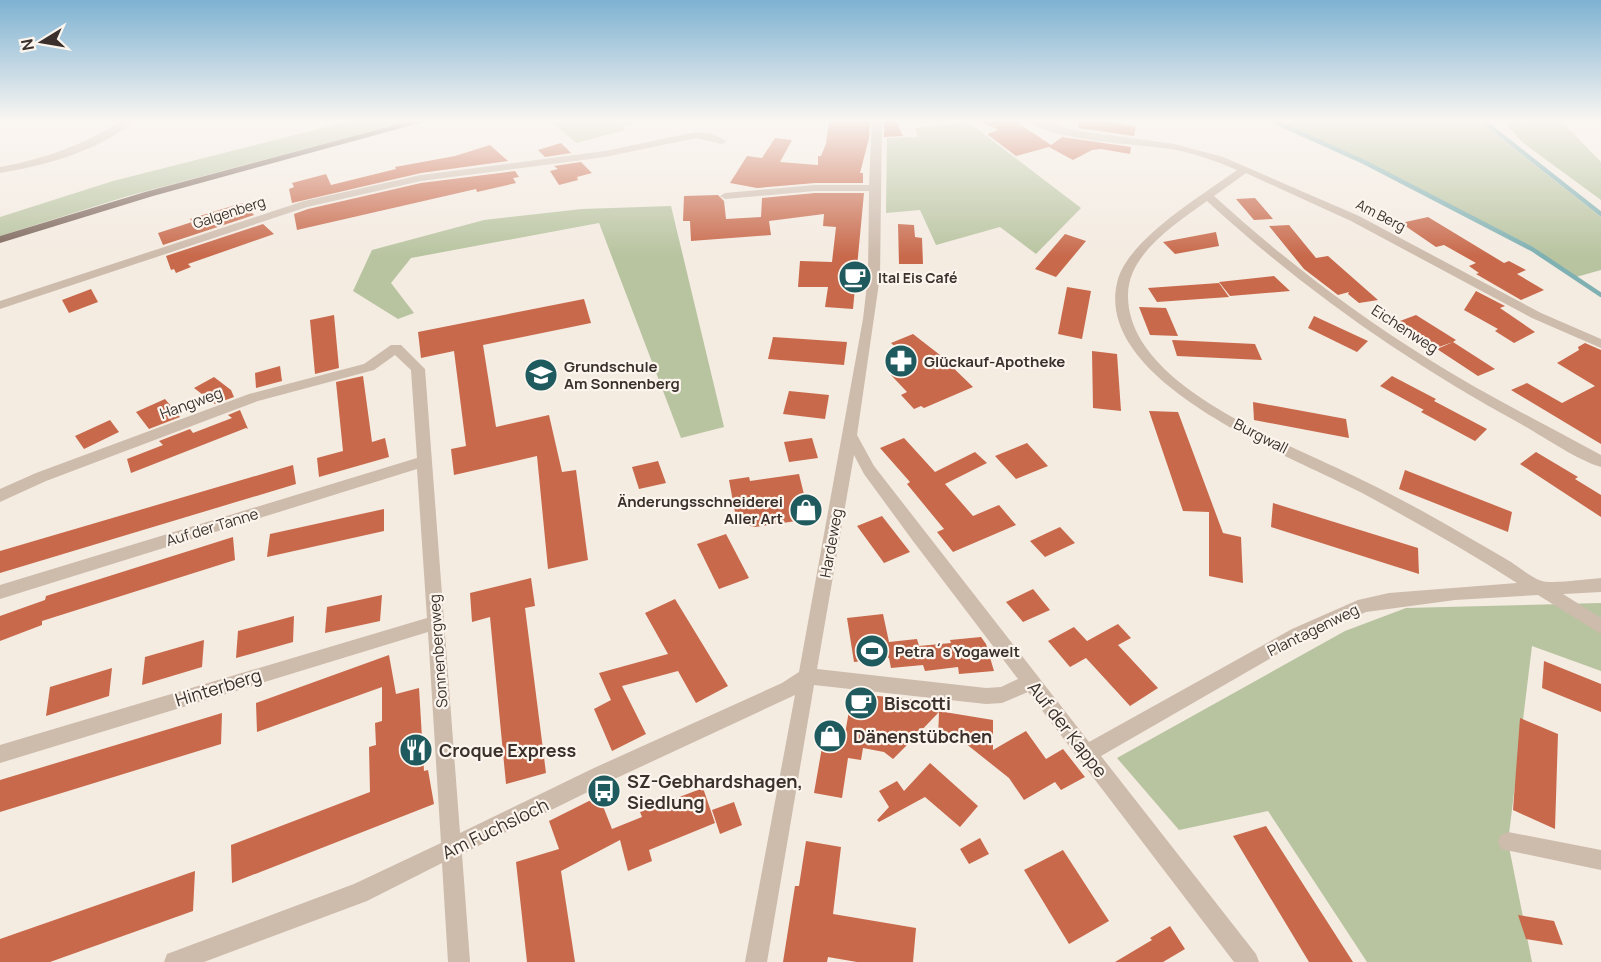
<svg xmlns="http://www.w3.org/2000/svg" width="1601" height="962" viewBox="0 0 1601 962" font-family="Manrope,sans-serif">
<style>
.green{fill:#b8c4a0}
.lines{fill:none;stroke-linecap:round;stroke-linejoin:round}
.stream{stroke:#7fb0b2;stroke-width:4.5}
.building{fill:#c8694b}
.minor{fill:#cdbbac;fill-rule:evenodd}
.major{fill:#7d675c;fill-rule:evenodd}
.labels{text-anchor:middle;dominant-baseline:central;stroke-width:4.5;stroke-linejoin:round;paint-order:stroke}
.far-street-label{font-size:14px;fill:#3b302b;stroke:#fbf5ee}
.far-poi-label{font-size:14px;font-weight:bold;fill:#3b302b;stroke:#fbf5ee;text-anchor:start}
.street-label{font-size:15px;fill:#3b302b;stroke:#fbf5ee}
.poi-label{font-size:15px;font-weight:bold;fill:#3b302b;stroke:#fbf5ee;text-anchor:start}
.near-street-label{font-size:18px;fill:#3b302b;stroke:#fbf5ee}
.near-poi-label{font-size:18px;font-weight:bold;fill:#3b302b;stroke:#fbf5ee;text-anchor:start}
</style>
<rect width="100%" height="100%" fill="#f4ebe1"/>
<g class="green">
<path d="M350,121H410L128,196L0,236V217L113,181Z"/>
<path d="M551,121H641L622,126L625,130L576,143Z"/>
<path d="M1276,121H1479L1601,217V270L1576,277L1539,252L1371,164Z"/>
<path d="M1510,121H1561L1601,162V200L1522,142L1507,125Z"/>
<path d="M968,122L1081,208L1036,254L1000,227L936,245L920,210L886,213L887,138L918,137L915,128Z"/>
<path d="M671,206L724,427L681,438L599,223L411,258L391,283L414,313L398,319L353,291L372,250L484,220L582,209Z"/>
<path d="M1601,603V671L1532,646L1508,842L1532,962H1367L1268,811L1179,830L1117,758L1345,631L1406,608Z"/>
</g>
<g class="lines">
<g class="stream">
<path d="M1273,121L1364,162L1532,249L1601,295"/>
<path d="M1483,121L1601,214"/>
</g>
</g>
<g class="building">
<path d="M829,121H870L869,138L860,173H863V183H815L757,188L730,183L747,156L762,158L775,138L792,140L780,162L818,165V156H821L826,144Z"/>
<path d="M884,121H896L903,136L884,137Z"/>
<path d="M980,121H1015L1051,145L1062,137L1131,147L1130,154L1101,149L1092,150L1073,160L1049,147L1016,156L987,134L999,130Z"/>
<path d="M1080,121H1106L1136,127L1134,136L1078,128Z"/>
<path d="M561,143L571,153L545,157L538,150Z"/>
<path d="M490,145L508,161L421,173L292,203L289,189L294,187L292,183L326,174L331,185L396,169L395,167L455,156Z"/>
<path d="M581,162L592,173L577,177L578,180L559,185L550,171L558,169L554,166Z"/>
<path d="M515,171L519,177L513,178L516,183L477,192L476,189L297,230L294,214L308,209L421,183Z"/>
<path d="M815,193H864L853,309L825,307L828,287H798L800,261L832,262L836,227L823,226L824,214L769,221L771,235L691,241L690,221H683L684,196L718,195L724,201L726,219L761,217L762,198Z"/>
<path d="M1255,198L1273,219L1254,220L1236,199Z"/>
<path d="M242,203L254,215L163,245L158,233L192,222L190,219Z"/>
<path d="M1428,217L1504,263L1509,261L1526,270L1517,274L1544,290L1521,300L1476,274L1479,273L1469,266L1476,263L1444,245L1436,247L1401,223Z"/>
<path d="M263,224L274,234L188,264L191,267L176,273L174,269L171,270L166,256Z"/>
<path d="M898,224L914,225L915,237L922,238L923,264H899Z"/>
<path d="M1289,225L1316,258L1328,256L1378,300L1359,303L1348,294L1349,292L1338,295L1304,269L1269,226Z"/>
<path d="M1216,232L1219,246L1175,254L1163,242Z"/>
<path d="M1065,234L1086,241L1056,277L1035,269Z"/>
<path d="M1274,276L1290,291L1230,296L1219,282Z"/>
<path d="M1219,283L1229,297L1157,302L1148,288Z"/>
<path d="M1067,287L1091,291L1082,339L1058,334Z"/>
<path d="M91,289L98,302L69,313L62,300Z"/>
<path d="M1476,291L1505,306L1500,308L1535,332L1514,343L1495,331L1498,329L1464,310Z"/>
<path d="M584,299L591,323L483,345L496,427L549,415L562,472L576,470L588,560L548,569L537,456L454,475L451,449L466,446L454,351L421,358L418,332Z"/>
<path d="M1139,307L1166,308L1178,336L1150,335Z"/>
<path d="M334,315L339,368L315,374L310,320Z"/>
<path d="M1416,315L1456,340L1453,342L1495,369L1478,376L1437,349L1453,342L1439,347L1400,321Z"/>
<path d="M1314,316L1368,341L1357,352L1308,328Z"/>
<path d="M913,334L940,355L973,387L924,408L921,406L914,409L901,395L907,392L891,375L915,365L891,343Z"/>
<path d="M773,337L847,342L844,365L768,359Z"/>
<path d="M1172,340L1255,344L1262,360L1177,356Z"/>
<path d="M1585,343L1601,350V444L1511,390L1527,383L1562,403L1595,386L1557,363L1579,350L1578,347Z"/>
<path d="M1092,351L1117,354L1121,411L1093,408Z"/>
<path d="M280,366L282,381L256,388L255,373Z"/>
<path d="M363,376L372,442L385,438L389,457L319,477L317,458L343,451L336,382Z"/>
<path d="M1392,376L1436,399L1434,401L1487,429L1475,441L1421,412L1433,402L1424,410L1380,386Z"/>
<path d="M214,377L231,390L234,397L215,404L194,388Z"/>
<path d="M789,391L829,395L825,419L783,414Z"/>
<path d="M165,399L180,417L149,429L136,412Z"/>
<path d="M1253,402L1346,419L1349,438L1254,420Z"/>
<path d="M240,410L248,429L246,428L131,473L127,459L163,445L159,441L190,429L193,433L232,418L228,415Z"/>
<path d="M1149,411L1178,412L1223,533L1241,537L1243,583L1209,576V512L1183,511Z"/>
<path d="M110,420L119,432L84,449L75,436Z"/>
<path d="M812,438L818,458L789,462L784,442Z"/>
<path d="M904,438L935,472L975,452L987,463L945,484L973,516L999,505L1016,525L953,552L937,532L944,529L907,484L910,482L880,448Z"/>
<path d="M1027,443L1048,466L1016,479L995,456Z"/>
<path d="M1536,452L1578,477L1575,479L1601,495V517L1520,464Z"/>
<path d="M658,461L666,483L639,489L632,467Z"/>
<path d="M293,465L296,484L0,573V551Z"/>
<path d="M1405,470L1512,512L1508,532L1399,489Z"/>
<path d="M799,474L810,519L755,527L737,523L729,480L749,477L750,481Z"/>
<path d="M1273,503L1418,548L1419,574L1271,527Z"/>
<path d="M384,509V531L267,557L270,534Z"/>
<path d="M882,516L910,552L884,563L857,526Z"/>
<path d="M1060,527L1075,543L1045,557L1030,541Z"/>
<path d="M726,534L749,578L719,589L697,544Z"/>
<path d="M233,537L235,560L42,621V625L0,641V616L45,600L46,596Z"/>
<path d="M531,578L535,606L525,608L546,773L506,784L490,617L472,622L470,593Z"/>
<path d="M1033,589L1050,610L1023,622L1006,602Z"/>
<path d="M382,595L380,621L325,633L327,607Z"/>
<path d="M675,599L728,686L696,703L678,671L622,686L646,734L612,751L594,709L611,700L599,673L668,654L645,613Z"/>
<path d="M883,614L889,642L917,639L919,646L951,643L950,640L981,637L986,644L994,671L959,674L958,667L925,671L923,665L891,668L889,658L854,662L847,618Z"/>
<path d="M294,616L293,642L236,658L238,631Z"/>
<path d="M1118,624L1131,638L1118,645L1158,688L1130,706L1086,658L1070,667L1048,641L1074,627L1087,641Z"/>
<path d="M204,640L202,667L142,685L145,657Z"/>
<path d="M389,655L396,694L419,688L424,771L428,770L434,804L232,883L231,845L370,792L369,747L376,745L375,723L382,721V687L257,732L256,703Z"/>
<path d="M1544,661L1601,684V712L1542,688Z"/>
<path d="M112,668L109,696L46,716L50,687Z"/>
<path d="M859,694L926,701V709L993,720V750L1026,731L1046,759L1063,749L1085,777L1061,790L1055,782L1024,800L1009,778L965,743L938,739L939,712L916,736L895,733L908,744L893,759L884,752L863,748L861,760L848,758L842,798L814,793L825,730L845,734L851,699Z"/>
<path d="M222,713L221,744L0,812V780Z"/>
<path d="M1520,718L1558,734L1555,829L1513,810Z"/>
<path d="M930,763L978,806L960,827L925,797L879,822L877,820L889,807L879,791L897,781L904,791Z"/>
<path d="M703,788L715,823L649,850L652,861L628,871L620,840L561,871L575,962H527L516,862L559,849L549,821L599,796L612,829L642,817L640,812Z"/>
<path d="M734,802L742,825L720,834L712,810Z"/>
<path d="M1266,826L1303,884L1353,962H1309L1233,836Z"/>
<path d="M980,838L989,854L969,864L960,849Z"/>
<path d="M806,841L841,847L833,914L916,928L913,962H857L828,957L827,962H783L795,886H799Z"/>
<path d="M1063,850L1109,921L1069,944L1024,870Z"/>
<path d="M195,871L193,911L50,962H0V939Z"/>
<path d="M1518,915L1554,921L1563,945L1526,939Z"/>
<path d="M1170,926L1185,949L1163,962H1115L1152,940L1150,938Z"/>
</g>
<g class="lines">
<g class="minor">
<path d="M121,121H133C101,151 42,166 0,173V167C44,159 84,145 121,121Z"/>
<path d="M872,121H882L880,276L857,435L874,466L1089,742L1292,629L1358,600L1389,593L1517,583C1467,551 1416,522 1364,494C1296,458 1094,384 1117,283C1126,240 1203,195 1237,170C1216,161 1194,153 1171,149C1136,144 1054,141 1027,121H1042L1079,131L1174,144L1223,157L1359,216L1541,313L1601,339V348L1532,318L1351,221L1246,173L1214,196C1280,256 1350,310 1425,357C1482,393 1542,423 1601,455V467C1577,460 1544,437 1521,424C1407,362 1303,289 1207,201C1177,223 1128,253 1128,295C1127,381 1270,436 1335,467C1365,481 1395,496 1424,512C1453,528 1482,545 1511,562C1520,568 1532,578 1542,581C1552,584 1588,579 1601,578V592L1563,594L1601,618V634L1538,595L1455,600L1366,612L1304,639L1101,756L1256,954L1259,962H1234L1028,692L1002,703L986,704L814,685L767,962H745L795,695L608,782L462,854L470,962H448L442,863L367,901L204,962H164L167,954L354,884L441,843L428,632L0,763V745L427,618L417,469L0,599V585L417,458L411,370L395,355L374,370L258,401L46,481L0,502V489L36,473L249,394L364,364L391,345H401L425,369L460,833L594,768L782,683L799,672L863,319L868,276L869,191H815L725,199L720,196L725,193L815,185H869ZM854,455L864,474L913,541L1018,679L1001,687L986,688L817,669Z"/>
<path d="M696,132L712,134L727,141L722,144L696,138L605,157L421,181L307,207L0,309V301L304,201L421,175L605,151Z"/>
<path d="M1508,832L1601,850V870L1501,849L1498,842L1501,835Z"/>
</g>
<path class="major" d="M410,121H427L153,196L0,243V236L145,192Z"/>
</g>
<linearGradient id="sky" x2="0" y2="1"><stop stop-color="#7eb2d2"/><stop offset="0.47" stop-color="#faf6f2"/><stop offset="1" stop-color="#faf6f2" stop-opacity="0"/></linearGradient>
<rect width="1601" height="256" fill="url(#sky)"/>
<defs>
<symbol id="cafe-disc" viewBox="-11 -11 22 22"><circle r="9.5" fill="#1f5a5e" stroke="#fbf5ee"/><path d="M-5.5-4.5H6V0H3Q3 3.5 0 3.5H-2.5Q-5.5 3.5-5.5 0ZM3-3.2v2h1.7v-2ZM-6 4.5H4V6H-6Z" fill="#fff"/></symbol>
<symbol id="pharmacy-disc" viewBox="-11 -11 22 22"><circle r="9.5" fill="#1f5a5e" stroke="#fbf5ee"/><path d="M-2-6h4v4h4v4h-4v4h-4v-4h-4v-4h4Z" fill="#fff"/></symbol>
<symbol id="school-disc" viewBox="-11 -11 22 22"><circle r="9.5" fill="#1f5a5e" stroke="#fbf5ee"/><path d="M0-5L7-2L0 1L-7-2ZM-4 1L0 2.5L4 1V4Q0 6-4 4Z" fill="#fff"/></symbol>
<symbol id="shop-disc" viewBox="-11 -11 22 22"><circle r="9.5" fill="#1f5a5e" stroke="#fbf5ee"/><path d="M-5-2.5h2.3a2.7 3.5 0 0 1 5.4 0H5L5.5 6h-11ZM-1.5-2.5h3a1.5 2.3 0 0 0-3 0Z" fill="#fff"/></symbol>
<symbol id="stadium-disc" viewBox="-11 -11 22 22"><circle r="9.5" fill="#1f5a5e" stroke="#fbf5ee"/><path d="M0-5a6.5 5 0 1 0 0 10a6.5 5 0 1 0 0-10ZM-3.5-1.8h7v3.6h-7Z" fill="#fff"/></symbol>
<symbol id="restaurant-disc" viewBox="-11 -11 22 22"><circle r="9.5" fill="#1f5a5e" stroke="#fbf5ee"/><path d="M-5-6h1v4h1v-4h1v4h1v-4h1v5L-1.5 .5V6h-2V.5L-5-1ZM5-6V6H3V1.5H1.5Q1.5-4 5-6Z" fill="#fff"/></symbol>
<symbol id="bus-disc" viewBox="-11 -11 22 22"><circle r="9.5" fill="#1f5a5e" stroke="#fbf5ee"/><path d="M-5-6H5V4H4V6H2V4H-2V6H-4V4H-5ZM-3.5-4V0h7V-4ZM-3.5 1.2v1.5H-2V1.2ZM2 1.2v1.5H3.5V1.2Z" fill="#fff"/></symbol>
</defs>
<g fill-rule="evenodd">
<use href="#cafe-disc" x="836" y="258" width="38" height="38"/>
<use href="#pharmacy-disc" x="882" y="342" width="38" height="38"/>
<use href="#school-disc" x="522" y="356" width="38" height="38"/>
<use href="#shop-disc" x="787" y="491" width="38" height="38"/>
<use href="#stadium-disc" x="853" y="632" width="38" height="38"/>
<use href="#cafe-disc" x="842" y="684" width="38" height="38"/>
<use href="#shop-disc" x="811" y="717" width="38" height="38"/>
<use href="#restaurant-disc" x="397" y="731" width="38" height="38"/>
<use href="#bus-disc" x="585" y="772" width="38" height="38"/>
</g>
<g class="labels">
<g class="far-street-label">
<text transform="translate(229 212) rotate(-18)">Galgenberg</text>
<text transform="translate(1381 215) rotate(27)">Am Berg</text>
</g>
<g class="far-poi-label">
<text x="878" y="277">Ital Eis Café</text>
</g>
<g class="street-label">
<text transform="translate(1405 329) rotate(33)">Eichenweg</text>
<text transform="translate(191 403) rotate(-20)">Hangweg</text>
<text transform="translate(1261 436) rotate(27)">Burgwall</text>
<text transform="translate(212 527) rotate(-17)">Auf der Tanne</text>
<text transform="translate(831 543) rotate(-80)">Hardeweg</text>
<text transform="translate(1313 630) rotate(-26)">Plantagenweg</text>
<text transform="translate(438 651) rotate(-94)">Sonnenbergweg</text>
</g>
<g class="poi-label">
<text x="924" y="361">Glückauf-Apotheke</text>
<text x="564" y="366">Grundschule<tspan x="564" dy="17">Am Sonnenberg</tspan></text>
<text x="783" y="501" text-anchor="end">Änderungsschneiderei<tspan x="783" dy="17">Aller Art</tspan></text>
<text x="895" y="651">Petra´s Yogawelt</text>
</g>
<g class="near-street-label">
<text transform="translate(218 687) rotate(-17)">Hinterberg</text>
<text transform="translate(1068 729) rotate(52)">Auf der Kappe</text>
<text transform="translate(495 828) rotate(-26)">Am Fuchsloch</text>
</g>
<g class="near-poi-label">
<text x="884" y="703">Biscotti</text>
<text x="853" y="736">Dänenstübchen</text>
<text x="439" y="750">Croque Express</text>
<text x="627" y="781">SZ-Gebhardshagen,<tspan x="627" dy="21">Siedlung</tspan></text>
</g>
</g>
<g transform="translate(42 42) rotate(259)" stroke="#fbf5ee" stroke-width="4.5" paint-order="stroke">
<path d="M0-4.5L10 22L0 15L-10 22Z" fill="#3b302b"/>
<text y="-9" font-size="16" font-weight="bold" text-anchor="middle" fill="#3b302b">N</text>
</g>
</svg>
